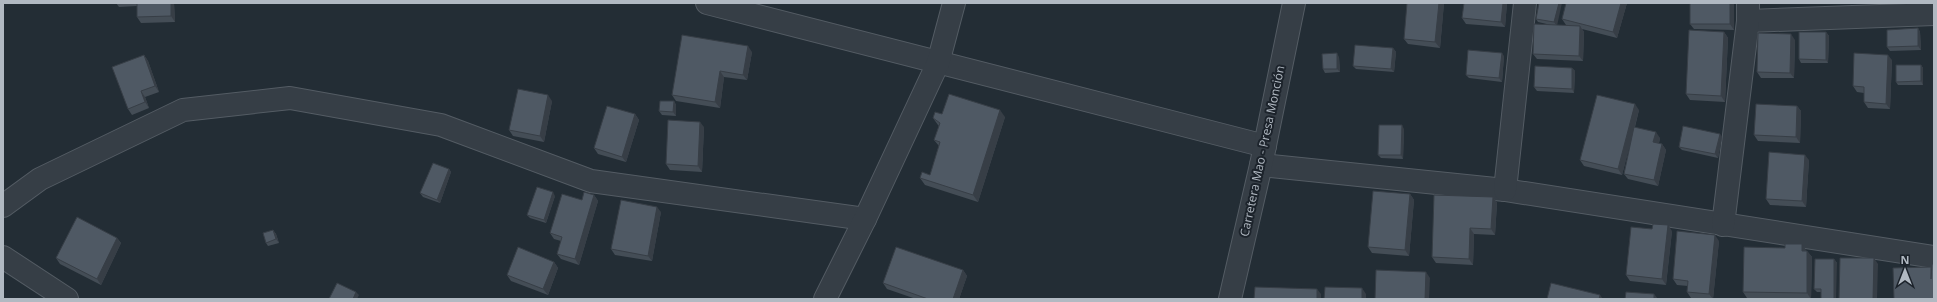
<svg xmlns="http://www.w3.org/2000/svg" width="1937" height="302" viewBox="0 0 1937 302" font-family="'Open Sans',sans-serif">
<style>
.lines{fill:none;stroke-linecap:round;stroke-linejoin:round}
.minor-casing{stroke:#545c64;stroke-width:24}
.minor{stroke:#363e46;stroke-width:22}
.wall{fill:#444d56}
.shaded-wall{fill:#373e46}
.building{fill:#4f5964;stroke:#373e46}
.labels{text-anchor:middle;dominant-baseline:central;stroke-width:4;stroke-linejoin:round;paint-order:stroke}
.street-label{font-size:12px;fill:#b1b9c2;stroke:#1c232b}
</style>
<rect width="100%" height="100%" fill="#232d35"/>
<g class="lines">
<defs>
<g id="minor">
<path d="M707,3L1265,146"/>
<path d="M1748,21L1934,14"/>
<path d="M1261,165L1505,190L1934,257"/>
<path d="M1505,190L1525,3"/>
<path d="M3,206L40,179L183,110L290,98L441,125L591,181L865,219"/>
<path d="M1723,225L1748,21V3"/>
<path d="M3,257L67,299"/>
<path d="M825,299L865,219L938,63L954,3"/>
<path d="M1230,299L1261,165L1294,3"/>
</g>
</defs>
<use href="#minor" class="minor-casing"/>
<use href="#minor" class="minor"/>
</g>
<g class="wall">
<path d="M116,3H174L175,22L141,23L137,17V6L119,7Z"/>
<path d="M1444,3L1440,48L1408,44L1404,39Z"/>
<path d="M1464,3H1507L1505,27L1466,24L1462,18Z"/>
<path d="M1539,3L1557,25H1568H1566L1562,19L1627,3L1617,38L1582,29L1584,32L1583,61L1537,59L1533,54L1551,25L1538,22L1536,19Z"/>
<path d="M1734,3V30L1694,29L1690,24Z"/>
<path d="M1918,28L1920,32L1921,50L1890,51L1887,47Z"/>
<path d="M1724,32L1728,38L1725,102L1690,100L1686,94Z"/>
<path d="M1826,32L1829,36L1828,63H1801L1799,59Z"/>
<path d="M1795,40L1794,78H1761L1757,72Z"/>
<path d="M1393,48L1396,52L1394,72L1356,69L1353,66Z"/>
<path d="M752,52L747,80L724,77L720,108L676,101L672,95Z"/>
<path d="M144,55L148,61L159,92L145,97L149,108L132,115L128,109Z"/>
<path d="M1504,56L1502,82L1469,78L1466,75Z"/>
<path d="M1339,57L1340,72L1325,73L1323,69Z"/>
<path d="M1892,60L1890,109L1868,108L1864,102V93L1857,92L1853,86Z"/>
<path d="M1921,65L1923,68V85H1898L1896,82Z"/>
<path d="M1572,68L1575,71L1574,93L1537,91L1534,87Z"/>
<path d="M552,101L544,142L513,136L509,130Z"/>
<path d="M674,101L676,105V116L662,115L659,111Z"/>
<path d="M1797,106L1801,111L1800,143L1758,141L1754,135Z"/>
<path d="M1639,110L1635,127L1660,138L1659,143L1662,144L1666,150L1658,186L1628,179L1624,174L1632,136L1622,175L1584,166L1580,160Z"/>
<path d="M635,114L639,120L626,162L598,154L594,148Z"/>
<path d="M942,114L1005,117L978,202L925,185L920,178L930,175L939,146L934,140L939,126L938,125L933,118Z"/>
<path d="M704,127L702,172L670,170L666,164Z"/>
<path d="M1404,129L1403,159L1381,158L1378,155Z"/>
<path d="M1722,137L1718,158L1682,150L1679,147Z"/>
<path d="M1809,160L1806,207L1770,205L1766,199Z"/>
<path d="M449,169L451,172L440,203L423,197L420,193Z"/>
<path d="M1410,194L1414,200L1409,256L1372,253L1368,247Z"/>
<path d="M594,195L598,201L579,265L561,259L557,254L561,241L554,239L550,233L582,200Z"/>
<path d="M555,196L546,223L530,218L527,215Z"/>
<path d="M1493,197L1497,203L1495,235L1474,234L1473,265L1436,263L1432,257Z"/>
<path d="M661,212L652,261L615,255L611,249Z"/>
<path d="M273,230L276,234L279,243L268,246L266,243Z"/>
<path d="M1672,231L1666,285L1630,281L1626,275Z"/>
<path d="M117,238L121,243L101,285L60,264L56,258Z"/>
<path d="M1719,241L1713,299L1691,298L1687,292L1688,286L1677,285L1673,279Z"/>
<path d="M1806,250V251H1807L1812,257L1811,299L1747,298L1743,292Z"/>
<path d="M1834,259L1837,263L1821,292H1817L1814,289Z"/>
<path d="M554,262L558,268L548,295L511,281L507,275Z"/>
<path d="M963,270L967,276L959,299H916L887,289L883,283Z"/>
</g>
<g class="shaded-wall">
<path d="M171,3H174L175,22L171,16Z"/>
<path d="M1439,3H1444L1440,48L1435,42Z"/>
<path d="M1503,3H1507L1505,27L1501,22Z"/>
<path d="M1559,3H1562L1557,26L1554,22Z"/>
<path d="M1621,3H1627L1617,38L1613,32Z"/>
<path d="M1730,3H1734V30L1730,24Z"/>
<path d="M1580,26L1584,32L1583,61L1579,56Z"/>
<path d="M1918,28L1920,32L1921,50L1918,46Z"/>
<path d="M1724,32L1728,38L1725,102L1721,96Z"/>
<path d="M1826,32L1829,36L1828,63L1826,60Z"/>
<path d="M1791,34L1795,40L1794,78L1790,73Z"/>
<path d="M748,46L752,52L747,80L743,75Z"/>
<path d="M1393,48L1396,52L1394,72L1391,69Z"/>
<path d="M1337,53L1339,57L1340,72L1337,69Z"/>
<path d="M1502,53L1504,56L1502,82L1499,78Z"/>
<path d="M144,55L148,61L159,92L155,86Z"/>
<path d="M1888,55L1892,60L1890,109L1886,104Z"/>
<path d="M1921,65L1923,68V85L1921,81Z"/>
<path d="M1572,68L1575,71L1574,93L1572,89Z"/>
<path d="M720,71L724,77L720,108L715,102Z"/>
<path d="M141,91L145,97L149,108L145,102Z"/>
<path d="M548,95L552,101L544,142L540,136Z"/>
<path d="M674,101L676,105V116L673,112Z"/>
<path d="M1635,104L1639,110L1622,175L1618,169Z"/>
<path d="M1797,106L1801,111L1800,143L1796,137Z"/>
<path d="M1000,110L1005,117L978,202L973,195Z"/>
<path d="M635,114L639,120L626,162L622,157Z"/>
<path d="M700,122L704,127L702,172L698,166Z"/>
<path d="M1402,125L1404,129L1403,159L1401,155Z"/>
<path d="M1656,132L1660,138L1658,148L1653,142Z"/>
<path d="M1720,134L1722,137L1718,158L1715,154Z"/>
<path d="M1662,144L1666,150L1658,186L1654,180Z"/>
<path d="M1805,155L1809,160L1806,207L1802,201Z"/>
<path d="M449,169L451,172L440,203L437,200Z"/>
<path d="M553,192L555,196L546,223L544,220Z"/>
<path d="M1410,194L1414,200L1409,256L1405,250Z"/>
<path d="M594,195L598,201L579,265L575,259Z"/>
<path d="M1493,197L1497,203L1495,235L1491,229Z"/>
<path d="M657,207L661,212L652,261L648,256Z"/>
<path d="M1668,225L1672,231L1666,285L1662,279Z"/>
<path d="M1470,228L1474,234L1473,265L1469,259Z"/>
<path d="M273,230L276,234L279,243L276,239Z"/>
<path d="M1715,235L1719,241L1713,299L1709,294Z"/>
<path d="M117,238L121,243L101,285L97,279Z"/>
<path d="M1802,244L1806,250V257L1802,251Z"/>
<path d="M1807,251L1812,257L1811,299L1807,293Z"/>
<path d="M1874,258L1878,264L1877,299H1873Z"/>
<path d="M1834,259L1837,263L1836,299H1834Z"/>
<path d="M554,262L558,268L548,295L543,289Z"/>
<path d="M963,270L967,276L959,299H953Z"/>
<path d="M1426,272L1430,278L1429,299H1425Z"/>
<path d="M1362,288L1366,294V299H1362Z"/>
<path d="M1317,289L1321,294V299H1317Z"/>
<path d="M356,292L359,295L357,299H353Z"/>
<path d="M1654,294L1658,299H1654Z"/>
<path d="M1600,295L1603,299H1599Z"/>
</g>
<g class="building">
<path d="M137,3H171V16L137,17Z"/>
<path d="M1407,3H1439L1435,42L1404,39Z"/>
<path d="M1464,3H1503L1501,22L1462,18Z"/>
<path d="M1539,3H1559L1554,22L1536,19Z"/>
<path d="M1566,3H1621L1613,32L1562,19Z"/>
<rect x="1690" y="3" width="40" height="21"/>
<path d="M1534,24L1580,26L1579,56L1533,54Z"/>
<path d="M1918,28V46L1887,47V30Z"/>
<path d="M1689,30L1724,32L1721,96L1686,94Z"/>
<path d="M1799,32H1826V60L1799,59Z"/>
<path d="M1758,33L1791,34L1790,73L1757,72Z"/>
<path d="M682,35L748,46L743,75L720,71L715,102L672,95Z"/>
<path d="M1355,45L1393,48L1391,69L1353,66Z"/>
<path d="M1468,50L1502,53L1499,78L1466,75Z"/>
<path d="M1337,53V69H1323L1322,54Z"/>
<path d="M1854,53L1888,55L1886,104L1864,102V87L1853,86Z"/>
<path d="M144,55L155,86L141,91L145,102L128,109L112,67Z"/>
<path d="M1896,65H1921V81L1896,82Z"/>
<path d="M1535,66L1572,68V89L1534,87Z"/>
<path d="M518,89L548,95L540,136L509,130Z"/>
<path d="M949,94L1000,110L973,195L920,178L922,172L930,175L940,142L934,140L940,123L933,118L935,112L942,114Z"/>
<path d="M1597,95L1635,104L1618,169L1580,160Z"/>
<path d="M660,101H674L673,112L659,111Z"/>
<path d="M1756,104L1797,106L1796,137L1754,135Z"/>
<path d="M607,106L635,114L622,157L594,148Z"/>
<path d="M668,120L700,122L698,166L666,164Z"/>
<path d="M1379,125H1402L1401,155H1378Z"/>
<path d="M1683,126L1720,134L1715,154L1679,147Z"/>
<path d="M1634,127L1656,132L1653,142L1662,144L1654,180L1624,174Z"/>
<path d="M1769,152L1805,155L1802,201L1766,199Z"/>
<path d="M433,163L449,169L437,200L420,193Z"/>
<path d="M537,187L553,192L544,220L527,215Z"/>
<path d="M1373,191L1410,194L1405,250L1368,247Z"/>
<path d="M584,192L594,195L575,259L557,254L562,237L550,233L562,194L582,200Z"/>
<path d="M1434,195L1493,197L1491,229L1470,228L1469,259L1432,257Z"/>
<path d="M621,200L657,207L648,256L611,249Z"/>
<path d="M77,217L117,238L97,279L56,258Z"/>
<path d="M1653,224L1668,225L1662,279L1626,275L1631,227L1652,229Z"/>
<path d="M273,230L276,239L266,243L263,233Z"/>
<path d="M1677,231L1715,235L1709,294L1687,292L1688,281L1673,279Z"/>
<path d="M1785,244H1802V251H1807V293L1743,292L1744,247L1785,248Z"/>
<path d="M518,247L554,262L543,289L507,275Z"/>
<path d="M896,247L963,270L953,299H928L883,283Z"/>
<path d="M1840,258H1874L1873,299H1839Z"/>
<path d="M1815,259H1834V299H1821V289H1814Z"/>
<path d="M1932,264H1934V299H1894L1893,268L1931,267V279Z"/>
<path d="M1376,270L1426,272L1425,299H1375Z"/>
<path d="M337,283L356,292L353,299H329Z"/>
<path d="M1551,283L1600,295L1599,299H1547Z"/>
<path d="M1255,287L1317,289V299H1254Z"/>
<path d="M1325,287L1362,288V299H1324Z"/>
<path d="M1626,292L1654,294V299H1625Z"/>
</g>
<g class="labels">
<g class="street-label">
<text transform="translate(1262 151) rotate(-78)">Carretera Mao - Presa Monción</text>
</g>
</g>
<rect width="1937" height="302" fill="none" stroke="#b1b9c2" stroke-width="8"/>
<g transform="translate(1905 270)" stroke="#1c232b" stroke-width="3" paint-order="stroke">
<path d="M0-3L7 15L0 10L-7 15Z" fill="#b1b9c2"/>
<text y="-6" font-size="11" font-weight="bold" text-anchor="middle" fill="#b1b9c2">N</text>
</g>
</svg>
